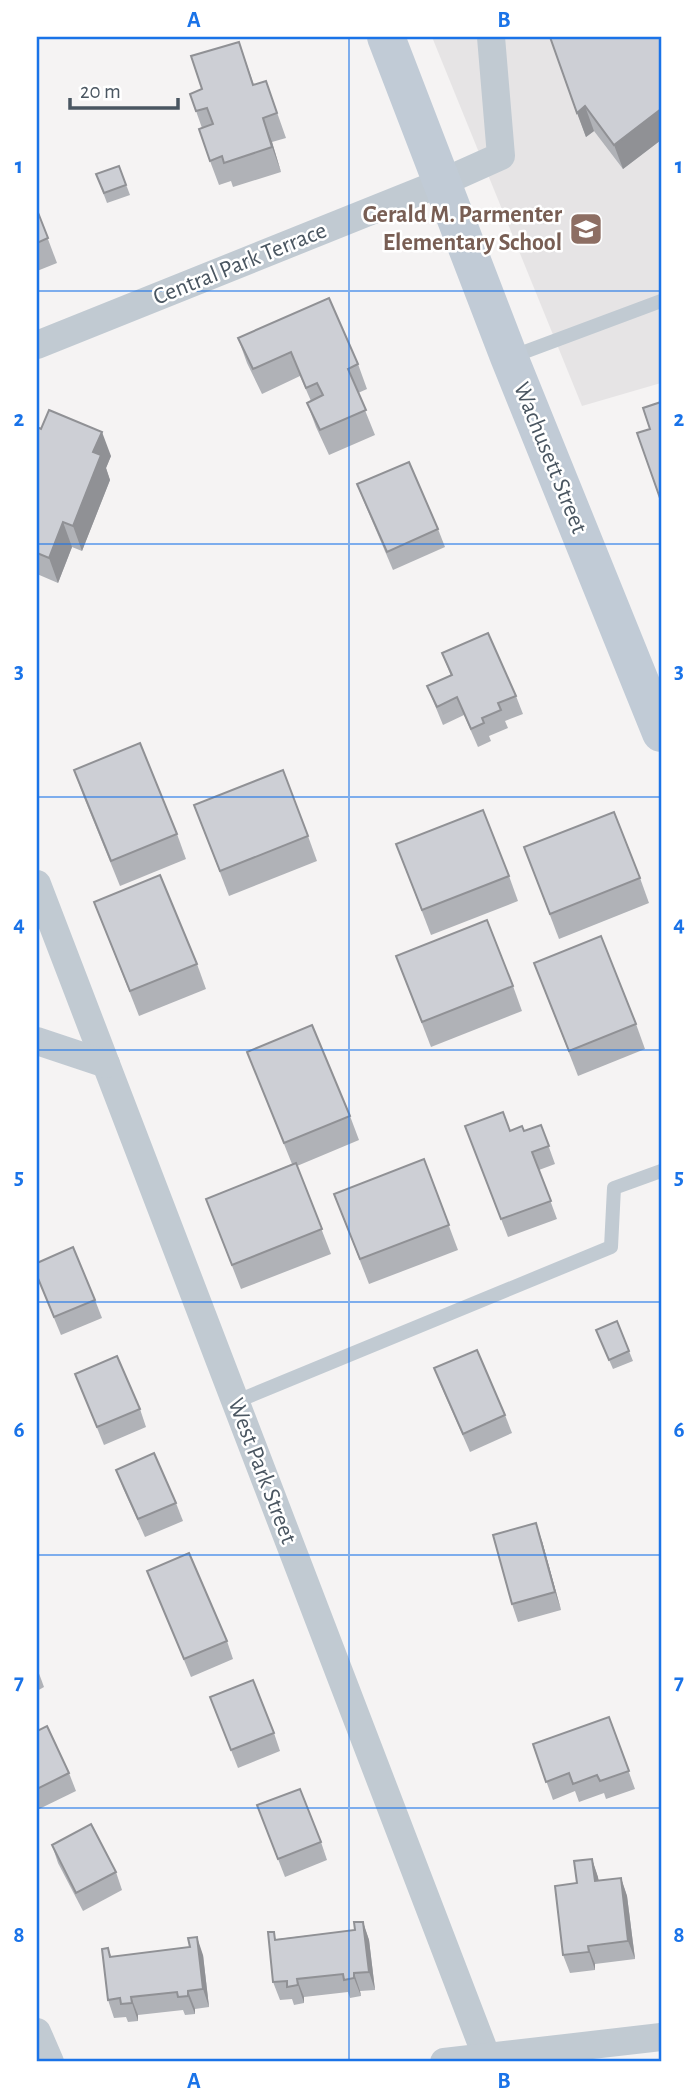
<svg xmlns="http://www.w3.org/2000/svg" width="698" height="2099" viewBox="0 0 698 2099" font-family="'Alegreya Sans',sans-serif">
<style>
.education{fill:#e6e4e5}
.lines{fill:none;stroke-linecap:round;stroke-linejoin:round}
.lane{stroke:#c1cad2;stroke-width:14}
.street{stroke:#c1cad2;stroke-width:28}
.secondary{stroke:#c1cbd6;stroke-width:38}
.wall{fill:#b0b2b7}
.shaded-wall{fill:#909195}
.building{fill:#cdcfd5;stroke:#909195;stroke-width:2}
.grid{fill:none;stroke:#1a73e8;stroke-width:2;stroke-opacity:0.55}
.labels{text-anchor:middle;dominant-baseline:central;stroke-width:5;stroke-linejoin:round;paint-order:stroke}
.education-label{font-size:24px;font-weight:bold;fill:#785e54;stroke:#fff;text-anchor:end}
.street-label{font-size:24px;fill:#4a5661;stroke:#fff}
.neatline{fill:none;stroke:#1a73e8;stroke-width:2.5}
.grid-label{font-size:23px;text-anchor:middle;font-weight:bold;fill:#1a73e8}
</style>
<rect width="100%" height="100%" fill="#f5f3f3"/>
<path class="education" d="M432,37H661V383L582,406Z"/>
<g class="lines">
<g class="lane">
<path d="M511,357L661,301"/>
<path d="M235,1402L611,1247L614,1188L661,1171"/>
</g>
<g class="street">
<path d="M37,345L443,182L501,156L491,37"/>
<path d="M37,884L487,2058"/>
<path d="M37,1041L106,1064"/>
<path d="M37,2032L50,2062"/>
<path d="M444,2062L661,2037"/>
</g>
<path class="secondary" d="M386,37L509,357L661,733"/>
</g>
<g class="wall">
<path d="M550,37H661V140L623,169L594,131L586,137Z"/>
<path d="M239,42L254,85L266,81L286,138L272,142L281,172L233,187L231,181L219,185L210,161L202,128L190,94L202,89Z"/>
<path d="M119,166L130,195L107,203L96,174Z"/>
<path d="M37,210L57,263L37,271Z"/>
<path d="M238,338L358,364L367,389L358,393L375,435L329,455L316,427L307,403L311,401L300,376L262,394L247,363Z"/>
<path d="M37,427L111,456L106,468L110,480L82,551L72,547L58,583L37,574Z"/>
<path d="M357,484L438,529L445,547L393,570L364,502Z"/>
<path d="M442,653L516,696L523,714L505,721L508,728L489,736L491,741L478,747L464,715L443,725L427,686L451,676Z"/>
<path d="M74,770L177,834L186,859L120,886L83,795Z"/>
<path d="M194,805L308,836L317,861L229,896Z"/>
<path d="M396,844L509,876L518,901L431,935Z"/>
<path d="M524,847L640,878L649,903L559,939Z"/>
<path d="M94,902L197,964L206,989L139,1016Z"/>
<path d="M396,956L513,986L522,1011L431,1047Z"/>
<path d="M534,963L636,1024L645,1049L578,1076Z"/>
<path d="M247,1052L350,1116L359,1140L297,1166L331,1254L241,1289L206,1199L292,1164Z"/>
<path d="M541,1125L555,1164L539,1170L557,1219L508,1237L465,1126L524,1131Z"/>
<path d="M424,1159L458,1250L369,1284L334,1194Z"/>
<path d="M37,1277L95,1300L102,1318L61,1335Z"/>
<path d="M617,1321L633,1361L613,1369L596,1330Z"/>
<path d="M434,1368L505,1415L512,1433L470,1452L441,1386Z"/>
<path d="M75,1374L140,1409L146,1427L104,1445Z"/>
<path d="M116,1470L176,1503L183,1521L145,1537L123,1488Z"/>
<path d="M542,1541L561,1610L518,1622L512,1604Z"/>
<path d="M147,1571L227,1641L233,1659L191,1677Z"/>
<path d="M37,1668L44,1687L37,1691Z"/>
<path d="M210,1697L274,1733L280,1751L238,1768Z"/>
<path d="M609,1717L635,1789L606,1799L604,1793L579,1802L575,1791L553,1800L533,1744Z"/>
<path d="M37,1731L69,1773L76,1791L37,1810Z"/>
<path d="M257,1805L321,1842L327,1860L285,1877Z"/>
<path d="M52,1845L116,1872L122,1890L83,1911L58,1863Z"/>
<path d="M592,1859L599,1881L621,1878L627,1896L635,1959L595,1964V1970L570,1973L563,1955L577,1883Z"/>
<path d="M363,1922L369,1940L375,1990L360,1991L361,1996L350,1998L348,1992L304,1997V2003L294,2005L292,1999L280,2000L273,1982L277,1939L355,1930Z"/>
<path d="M108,1948L111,1956L203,1955L209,2007L195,2009V2014L185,2015L183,2010L138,2015V2021L128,2022L126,2017L114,2018L108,2000Z"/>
</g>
<g class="shaded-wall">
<path d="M585,106L594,131L586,137L577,113Z"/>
<path d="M661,109V140L623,169L614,145Z"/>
<path d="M263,118L272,142L281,172L272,147Z"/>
<path d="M102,432L111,456L106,468L110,480L82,551L73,526L93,452Z"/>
<path d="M63,522L72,547L58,583L49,558Z"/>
<path d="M536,1523L542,1541L561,1610L555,1592Z"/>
<path d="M592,1859L598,1877L601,1899L595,1881Z"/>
<path d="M621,1878L627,1896L635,1959L628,1941Z"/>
<path d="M363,1922L369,1940L375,1990L369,1972Z"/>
<path d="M197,1937L203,1955L209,2007L203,1989Z"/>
<path d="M588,1946L595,1964V1970L589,1952Z"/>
<path d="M354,1973L360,1991L361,1996L354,1978Z"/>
<path d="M297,1979L304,1997V2003L298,1985Z"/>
<path d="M188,1991L195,2009V2014L188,1996Z"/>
<path d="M131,1997L138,2015V2021L132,2003Z"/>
</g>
<g class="building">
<path d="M550,37H661V109L614,145L585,106L577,113Z"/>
<path d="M239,42L253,85L266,81L277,113L263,118L272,147L224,163L222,156L210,161L199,129L213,124L207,108L196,111L190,94L202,89L191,56Z"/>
<path d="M119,166L126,185L104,193L96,174Z"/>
<path d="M37,210L48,238L37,243Z"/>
<path d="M329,298L358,364L348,369L366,410L320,430L307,403L323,395L317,383L306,388L291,352L253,369L238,338Z"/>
<path d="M661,402V501L637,433L650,429L643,408Z"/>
<path d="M49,410L102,432L93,452L101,455L73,526L63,522L49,558L37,553V427L41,429Z"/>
<path d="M409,462L438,529L387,552L357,484Z"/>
<path d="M488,633L516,696L498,703L501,710L482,718L484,723L471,729L457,697L437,707L427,686L452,675L442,653Z"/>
<path d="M140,743L177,834L111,861L74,770Z"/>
<path d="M283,770L308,836L220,871L194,805Z"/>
<path d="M483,810L509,876L422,910L396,844Z"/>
<path d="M614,812L640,878L550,914L524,847Z"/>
<path d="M160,875L197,964L130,991L94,902Z"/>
<path d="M487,920L513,986L422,1022L396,956Z"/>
<path d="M601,936L636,1024L569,1051L534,963Z"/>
<path d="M312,1025L350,1116L284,1143L247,1052Z"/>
<path d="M503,1112L510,1131L522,1126L524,1131L541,1125L549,1146L532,1152L551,1201L501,1219L465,1126Z"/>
<path d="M424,1159L449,1225L360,1259L334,1194Z"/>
<path d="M296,1163L322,1229L232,1265L206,1199Z"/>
<path d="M73,1247L95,1300L54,1317L37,1276V1263Z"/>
<path d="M617,1321L629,1351L609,1360L596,1330Z"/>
<path d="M477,1350L505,1415L463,1434L434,1368Z"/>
<path d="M117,1356L140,1409L97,1427L75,1374Z"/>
<path d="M154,1453L176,1503L138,1519L116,1470Z"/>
<path d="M536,1523L555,1592L512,1604L493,1535Z"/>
<path d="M189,1553L227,1641L184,1659L147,1571Z"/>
<path d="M253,1680L274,1733L231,1750L210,1697Z"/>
<path d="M609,1717L629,1771L600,1781L597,1775L573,1784L569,1773L546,1782L533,1744Z"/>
<path d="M47,1726L69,1773L37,1789V1731Z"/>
<path d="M300,1789L321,1842L278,1859L257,1805Z"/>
<path d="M91,1824L116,1872L76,1893L52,1845Z"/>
<path d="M592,1859L595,1881L621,1878L628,1941L588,1946L589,1952L563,1955L555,1886L577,1883L574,1861Z"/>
<path d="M354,1922H363L369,1972L354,1973V1978L344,1980L343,1974L297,1979L298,1985L287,1987V1981L273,1982L268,1932H274L275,1940L355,1930Z"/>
<path d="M197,1937L203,1989L188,1991V1996L178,1997L177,1992L131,1997L132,2003L121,2004L120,1998L108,2000L102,1949L108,1948L110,1957L190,1947L188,1938Z"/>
</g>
<path class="grid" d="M349,37V2062M37,291H661M37,544H661M37,797H661M37,1050H661M37,1302H661M37,1555H661M37,1808H661"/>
<defs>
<symbol id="school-square" viewBox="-11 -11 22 22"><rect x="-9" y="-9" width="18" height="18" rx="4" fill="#8d6e63" stroke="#fff"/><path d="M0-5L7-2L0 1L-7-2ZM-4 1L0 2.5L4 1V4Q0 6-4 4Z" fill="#fff"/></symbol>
</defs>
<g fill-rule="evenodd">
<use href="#school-square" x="567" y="210" width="38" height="38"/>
</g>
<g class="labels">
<g class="education-label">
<text x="562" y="215">Gerald M. Parmenter<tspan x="562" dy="28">Elementary School</tspan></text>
</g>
<g class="street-label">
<text transform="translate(240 264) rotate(-22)">Central Park Terrace</text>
<text transform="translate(550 458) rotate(68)">Wachusett Street</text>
<text transform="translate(262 1471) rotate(69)">West Park Street</text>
</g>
</g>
<rect width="698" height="2099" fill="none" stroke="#ffffff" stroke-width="77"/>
<path d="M70 98v10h108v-10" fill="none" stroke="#4a5661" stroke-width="3.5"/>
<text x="80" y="98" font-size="21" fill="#4a5661" stroke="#ffffff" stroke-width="5" paint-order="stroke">20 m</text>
<rect x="38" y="38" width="622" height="2022" class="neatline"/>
<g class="grid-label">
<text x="194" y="27">A</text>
<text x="504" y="27">B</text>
<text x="19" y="173">1</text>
<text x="679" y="173">1</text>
<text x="19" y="426">2</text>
<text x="679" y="426">2</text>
<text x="19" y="678">3</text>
<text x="679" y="678">3</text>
<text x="19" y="931">4</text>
<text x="679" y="931">4</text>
<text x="19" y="1184">5</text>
<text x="679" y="1184">5</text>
<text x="19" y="1437">6</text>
<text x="679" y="1437">6</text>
<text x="19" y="1689">7</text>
<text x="679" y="1689">7</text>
<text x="19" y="1942">8</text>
<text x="679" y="1942">8</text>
<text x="194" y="2088">A</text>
<text x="504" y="2088">B</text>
</g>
</svg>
